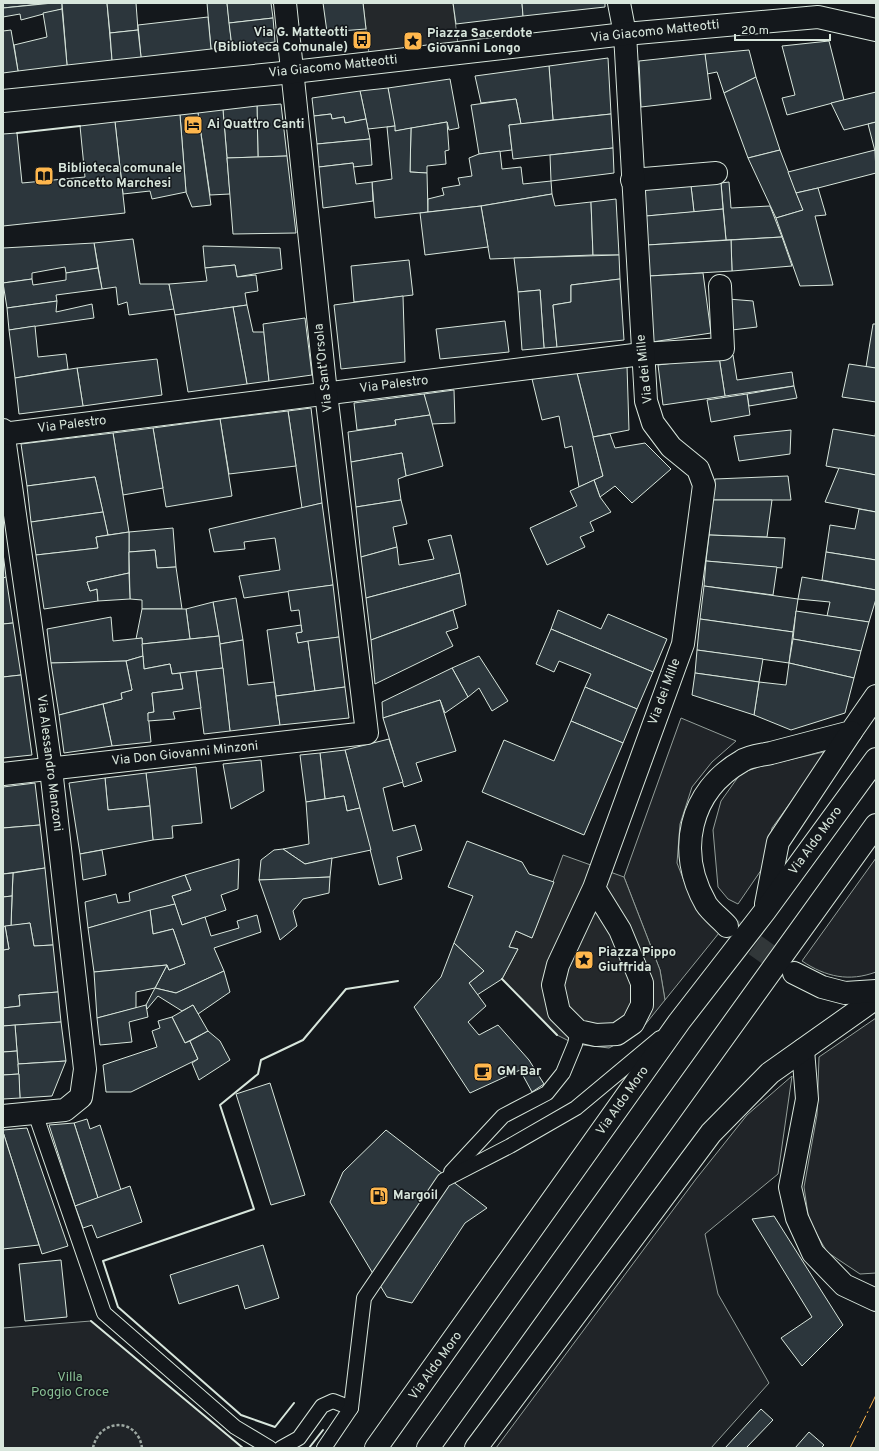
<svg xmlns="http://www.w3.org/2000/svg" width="879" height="1451" viewBox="0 0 879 1451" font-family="Overpass,sans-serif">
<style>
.green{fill:#202428;stroke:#939e99}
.parking{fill:#24282b;stroke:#939e99}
.building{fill:#2c363c;stroke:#d8e6dc}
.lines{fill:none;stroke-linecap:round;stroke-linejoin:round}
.secondary-tunnel{stroke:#313739;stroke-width:22;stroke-dasharray:22 11;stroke-linecap:butt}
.service-casing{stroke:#d8e6dc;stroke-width:16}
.minor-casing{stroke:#d8e6dc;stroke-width:24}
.secondary-casing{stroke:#d8e6dc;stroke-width:24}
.primary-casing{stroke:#d8e6dc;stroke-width:24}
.path{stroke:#9da8a2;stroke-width:2.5;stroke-dasharray:3 2;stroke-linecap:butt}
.service{stroke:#14181c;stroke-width:14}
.minor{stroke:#14181c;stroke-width:22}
.secondary{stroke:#14181c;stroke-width:22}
.primary{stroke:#14181c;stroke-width:22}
.wall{stroke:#d8e6dc;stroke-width:2}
.power{stroke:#ffb74d;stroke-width:1;stroke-dasharray:14 3 2 3;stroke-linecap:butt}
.labels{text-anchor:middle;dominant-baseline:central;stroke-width:3;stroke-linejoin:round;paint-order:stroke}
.street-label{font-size:13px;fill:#d8e6dc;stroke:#14181c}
.poi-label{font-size:13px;font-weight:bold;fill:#d8e6dc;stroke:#14181c;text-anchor:start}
.park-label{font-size:13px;fill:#8ac095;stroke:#14181c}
</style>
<rect width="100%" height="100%" fill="#14181c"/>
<g class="green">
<path d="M681,718L736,741L712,762L692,787L680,824L677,863L690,896L707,921L719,933L665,1000L660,970L624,877Z"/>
<path d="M828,751L772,828L766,863L738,904L728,899L718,887L713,830L721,801L741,773L762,766Z"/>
<path d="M876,858V972C849,982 826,977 802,961Z"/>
<path d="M876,1018V1273L860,1274L827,1252L809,1221L804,1187L817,1115L819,1057Z"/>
<path d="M792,1076L778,1174L705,1234L718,1294L769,1383L711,1448H496L696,1179L747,1115Z"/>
<path d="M91,1321L243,1448H3V1328Z"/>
</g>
<g class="parking">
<path d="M363,3H453L459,53L370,63Z"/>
<path d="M563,855L624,877L660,970L665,1000L640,1031L609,1048L575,1044L557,1035L502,979L518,949L509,947L516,931L532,938Z"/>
</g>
<g class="building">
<path d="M3,3H50L3,8Z"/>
<path d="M53,3H62V9L21,20L20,14L3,17V8Z"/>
<path d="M62,3H107L112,60L67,65Z"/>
<path d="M107,3H136L138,30L110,33Z"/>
<path d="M207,3H227L232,47L211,49Z"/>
<path d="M227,3H271L273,18L229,23Z"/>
<path d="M323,3H363L366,29L327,32Z"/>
<path d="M453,3H522L523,16L456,24Z"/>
<path d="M522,3H605V7L523,16Z"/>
<path d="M62,9L67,65L18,71L14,45L47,37L43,13Z"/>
<path d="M208,17L211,49L141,57L138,25Z"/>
<path d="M273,18L275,42L232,47L229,23Z"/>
<path d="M11,30L18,71L3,73V31Z"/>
<path d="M138,30L141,57L112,60L110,33Z"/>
<path d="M829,41L844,100L787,115L782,98L795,95L782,46Z"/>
<path d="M749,50L756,77L724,93L717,72L707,74L705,54Z"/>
<path d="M705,54L711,99L641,107L639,61Z"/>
<path d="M608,58L611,114L553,120L549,66Z"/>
<path d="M549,66L553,120L521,124L516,99L481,103L475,76Z"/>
<path d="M756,77L780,150L748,158L724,93Z"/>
<path d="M450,79L459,128L449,130L447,122L395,131L388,88Z"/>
<path d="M388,88L395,126L368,129L360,91Z"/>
<path d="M360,91L366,119L345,123L344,117L332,119L331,114L314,116L312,98Z"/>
<path d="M876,92V122L844,130L831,103Z"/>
<path d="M516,99L521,124L509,125L512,150L479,154L471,105Z"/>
<path d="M281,104L287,156L258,157L257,106Z"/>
<path d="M257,106L258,157L227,158L223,110Z"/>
<path d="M223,110L230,194L210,195L198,113Z"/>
<path d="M198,113L211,205L192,207L186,192L180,115Z"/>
<path d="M331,114L332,119L344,117L345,123L366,119L370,139L317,144L314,116Z"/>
<path d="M611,114L613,148L513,159L509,125Z"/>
<path d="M180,115L186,192L152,199L150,191L123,194L115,122Z"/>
<path d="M115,122L125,213L3,226V134L17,133L22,183L85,177L80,126Z"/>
<path d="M447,122L449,150L445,151L446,164L427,166V173L410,172L411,128Z"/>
<path d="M876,122V155L868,124Z"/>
<path d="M395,126V131L411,128L410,172L427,173L428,212L375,218L372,182L392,179L387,127Z"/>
<path d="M370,139L372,165L353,167V163L319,167L317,144Z"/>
<path d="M613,148L614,173L551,181L550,155Z"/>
<path d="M780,150L803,210L776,218L748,158Z"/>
<path d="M875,150L876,173L818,188L796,193L788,172Z"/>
<path d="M500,151L502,169L521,167L523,184L551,181L552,194L481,206L428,212V199L444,195L442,188L460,185L458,178L472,176L469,158L479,154Z"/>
<path d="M287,156L296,233L233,234L227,158Z"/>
<path d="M353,163L356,184L372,182L373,201L323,208L319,167Z"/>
<path d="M729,182L731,208L770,206L782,237L726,240L721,183Z"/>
<path d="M721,183L723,209L694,212L691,186Z"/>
<path d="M691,186L694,212L646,216L645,190Z"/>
<path d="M818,188L826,215L815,216L833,285L800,286L776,218L803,210L796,193Z"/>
<path d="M552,194L555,206L591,202L593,255L490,259L481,206Z"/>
<path d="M616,199L619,255H593L591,202Z"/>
<path d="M481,206L488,247L425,255L420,213Z"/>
<path d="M723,209L726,240L647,245L646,216Z"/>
<path d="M782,237L792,266L732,271L731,240Z"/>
<path d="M133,239L140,284H169L174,309L129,315L127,302L118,305L116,287L102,289L94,243Z"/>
<path d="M731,240L732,271L649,276L647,245Z"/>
<path d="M94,243L98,268L66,273L65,267L32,273V279L3,283V248Z"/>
<path d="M203,246L280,248L282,269L237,277L235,265L205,268Z"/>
<path d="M619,255L620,279L571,285V302L553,305L557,347L544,348L540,290L518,292L514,258Z"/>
<path d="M409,260L413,295L354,302L351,266Z"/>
<path d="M235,265L237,277L256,275L258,291L245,293L247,305L175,315L169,284L207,281L205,268Z"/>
<path d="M98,268L102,289L56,295L57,301L7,308L3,283L32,279L33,285L66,280V273Z"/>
<path d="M703,273L711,333L652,342L649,276Z"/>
<path d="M620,279L624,340L557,347L553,305L571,302V285Z"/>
<path d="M540,290L544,348L522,350L518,292Z"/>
<path d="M403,296L405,362L341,369L334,305Z"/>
<path d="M728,299L753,301L757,327L732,330Z"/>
<path d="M57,301L56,312L92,304L94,318L9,330L7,308Z"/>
<path d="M247,305L253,332H264L269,381L247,384L233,307Z"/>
<path d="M233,307L247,384L188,392L175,315Z"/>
<path d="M305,318L312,375L269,381L263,324Z"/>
<path d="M505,321L509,352L440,359L436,329Z"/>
<path d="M873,324H876V368L866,367Z"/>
<path d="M35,326L38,357L66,354L68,369L15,378L9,330Z"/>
<path d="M733,355L737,380L792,372L794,386L725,396L719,357Z"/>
<path d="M719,357L725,396L663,405L658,365Z"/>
<path d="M157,359L162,395L83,406L77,368Z"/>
<path d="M849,364L876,368V402L842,397Z"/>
<path d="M627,366L629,430L593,437L577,373Z"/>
<path d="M77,368L83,406L19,414L15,378Z"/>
<path d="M577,373L603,476L579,487L572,446L565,448L559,416L542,420L532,379Z"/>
<path d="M794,386L797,398L749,406L747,394Z"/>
<path d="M454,390L455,423L431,424L424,394Z"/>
<path d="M424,394L430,415L395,420L396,425L357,430L354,403Z"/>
<path d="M747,394L750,415L711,422L707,400Z"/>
<path d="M311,408L322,503L302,508L288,411Z"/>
<path d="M288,411L296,466L229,474L220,419Z"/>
<path d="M430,415L443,466L406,476L402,453L351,462L348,432L396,425L395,420Z"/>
<path d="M220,419L232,496L166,507L153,428Z"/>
<path d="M153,428L163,488L123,495L113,433Z"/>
<path d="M833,429L875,436L876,429V475L826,466Z"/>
<path d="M791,430L790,454L739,461L734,436Z"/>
<path d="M113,433L129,532L108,535L95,477L27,486L21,444Z"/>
<path d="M610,434L615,448L645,443L671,469L632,503L615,486L600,497L594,480L603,476L593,437Z"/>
<path d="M402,453L406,476L398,479L401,500L356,507L351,462Z"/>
<path d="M839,468L876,475V512L825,502Z"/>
<path d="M788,476L791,500H713L715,479Z"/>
<path d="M95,477L103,512L31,522L27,486Z"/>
<path d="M594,480L600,497L611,512L590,522L594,531L580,537L585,547L547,565L530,528L577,506L570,491Z"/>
<path d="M401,500L407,524L393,527L397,547L361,557L356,507Z"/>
<path d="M713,500H772L767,537L709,535Z"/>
<path d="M322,503L333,585L244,598L239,576L280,570L275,538L244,542L245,549L214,552L209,529Z"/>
<path d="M859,509L876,512V560L826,552L830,525L855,529Z"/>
<path d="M103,512L108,535L96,537L98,548L36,555L31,522Z"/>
<path d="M173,528L176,567L157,568L155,550L129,552V532Z"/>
<path d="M129,532V573L87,582L90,591L97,589L98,601L44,609L36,555L98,548L96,537Z"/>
<path d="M451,535L460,573L366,598L361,557L397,547L399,565L434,559L428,540Z"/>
<path d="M709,535L785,538L782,568L706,561Z"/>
<path d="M155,550L157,568L176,567L182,609H142V600L130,599L129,552Z"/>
<path d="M826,552L876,560V590L822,580Z"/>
<path d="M3,553L6,577L3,578Z"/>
<path d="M706,561L777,567L773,595L704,586Z"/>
<path d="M129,573L130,599L98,601L97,589L90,591L87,582Z"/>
<path d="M460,573L466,605L371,640L366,598Z"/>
<path d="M6,577L13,623L3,624V578Z"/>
<path d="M802,577L876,590V599L869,622L827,616L830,602L798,599Z"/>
<path d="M333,585L339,637L298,643L296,633L302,632L299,610L291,611L288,591Z"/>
<path d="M704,586L798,599L793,632L700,619Z"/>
<path d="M236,598L243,640L220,644L213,602Z"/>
<path d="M213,602L219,636L190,639L186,609Z"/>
<path d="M142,609H186L190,639L142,644V638L136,639Z"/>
<path d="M453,610L458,628L446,632L453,646L375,684L371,640Z"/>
<path d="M558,610L601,629L608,614L667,639L653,672L551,629Z"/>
<path d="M796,611L869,622L861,651L793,639Z"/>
<path d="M111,617L113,641L142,638L143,656L126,661L51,663L47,629Z"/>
<path d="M700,619L793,632L789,663L697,650Z"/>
<path d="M13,623L21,675L3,677V624Z"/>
<path d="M301,625L302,632L296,633L298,643L308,641L315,691L276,696L267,630Z"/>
<path d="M551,629L653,672L637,709L585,687L591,674L559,661L554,672L536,664Z"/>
<path d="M219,636L223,668L172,674L170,664L144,669L142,644Z"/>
<path d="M339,637L345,687L315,691L308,641Z"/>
<path d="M793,639L861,651L854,678L789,663Z"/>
<path d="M243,640L248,685L274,682L280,725L230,731L220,644Z"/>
<path d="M697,650L763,659L759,682L695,673Z"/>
<path d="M143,656L144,669L170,664L172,674L180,673L183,689L152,693L154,712L148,713L151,742L112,746L103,704L122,699L121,693L132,690L126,661Z"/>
<path d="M479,656L508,701L492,711L479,688L468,697L452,668Z"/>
<path d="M126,661L132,690L121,693L122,699L59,715L51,663Z"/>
<path d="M789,663L854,678L845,713L791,730L754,715L759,682L786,685Z"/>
<path d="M223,668L230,731L204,734L196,671Z"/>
<path d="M452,668L468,697L445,713L440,700L383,718L382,702Z"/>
<path d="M196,671L201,708L173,712L175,719L148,721V713L154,712L152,693L183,689L180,673Z"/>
<path d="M695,673L759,682L754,715L692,695Z"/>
<path d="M21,675L32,755L3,758V677Z"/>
<path d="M345,687L349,718L280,725L276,696Z"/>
<path d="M585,687L637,709L623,743L571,721Z"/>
<path d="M440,700L456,751L416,763L422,781L404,787L383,718Z"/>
<path d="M103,704L112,746L64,753L59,715Z"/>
<path d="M571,721L623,743L584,835L482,792L504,740L554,761Z"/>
<path d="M389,739L403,782L383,788L393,831L415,825L422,850L397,857L402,879L379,885L345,750Z"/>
<path d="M345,750L360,808L347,811L344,796L325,799L320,753Z"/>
<path d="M320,753L325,799L306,802L300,755Z"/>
<path d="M261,760L264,791L231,809L223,764Z"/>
<path d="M196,767L202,823L172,826L173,838L153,840L146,773Z"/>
<path d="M146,773L150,806L108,810L105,778Z"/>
<path d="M105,778L108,810L150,806L153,840L80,854L69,783Z"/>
<path d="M35,783L40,825L3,828V787Z"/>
<path d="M344,796L347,811L360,808L371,850L305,864L283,849L309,844L306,802Z"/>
<path d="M40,825L45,868L3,874V828Z"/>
<path d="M467,841L522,862L529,874L554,882L532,938L516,931L509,947L518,949L502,979L477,995L469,983L484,971L454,943L473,896L448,887Z"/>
<path d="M283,849L305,864L332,858L330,877L259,880L261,860L274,850Z"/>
<path d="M102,850L106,875L83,880L80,854Z"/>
<path d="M239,859L238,889L221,895L226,910L182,925L172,896L191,890L185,875Z"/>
<path d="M45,868L53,945L34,946L30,923L11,926L13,873Z"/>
<path d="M13,873L12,896L3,897V874Z"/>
<path d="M185,875L191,890L172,896L175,904L88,928L85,902L116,894L118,903L130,901L129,893Z"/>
<path d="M330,877L329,893L303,899L293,911L297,926L280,940L259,880Z"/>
<path d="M12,896L11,926L3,927V897Z"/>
<path d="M175,904L182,925L205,917L211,936L239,928L237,921L257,915L261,932L214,948L224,971L176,993L155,988L167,965L169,970L185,964L173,929L153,934L150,910Z"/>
<path d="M150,910L153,934L173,929L185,964L169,970L167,965L94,972L88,928Z"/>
<path d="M30,923L34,946L53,945L58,992L19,995L20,1006L3,1008V950L9,949L5,926Z"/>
<path d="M5,926L9,949L3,950V927Z"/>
<path d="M454,943L484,971L469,983L486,1006L468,1022L479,1035L498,1025L529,1060L544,1084L532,1092L520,1070L470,1093L414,1007L441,977Z"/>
<path d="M167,965L155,988L136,992V1008L97,1018L94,972Z"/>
<path d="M224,971L230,992L198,1014L193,1005L182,1011L158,996L147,1009L146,1005L155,988L176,993Z"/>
<path d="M58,992L61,1022L3,1026V1008L20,1006L19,995Z"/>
<path d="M146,1005L148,1017L129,1022L132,1042L100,1045L97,1018Z"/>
<path d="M193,1005L208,1031L185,1043L172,1017Z"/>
<path d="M172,1017L185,1043L190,1041L198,1059L131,1092H106L103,1065L157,1047L152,1031L160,1028L158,1021Z"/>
<path d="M61,1022L66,1061L18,1064L15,1025Z"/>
<path d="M15,1025L17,1051L3,1052V1026Z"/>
<path d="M208,1031L220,1041L230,1060L199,1080L192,1063L198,1059L190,1041Z"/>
<path d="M17,1051L19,1074L3,1075V1052Z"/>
<path d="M66,1061L52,1096L20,1098L18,1064Z"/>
<path d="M19,1074L20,1098L3,1099V1075Z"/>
<path d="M270,1083L305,1195L271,1205L236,1094Z"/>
<path d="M87,1119L90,1129L100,1125L121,1190L98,1198L74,1123Z"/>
<path d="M74,1123L98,1198L75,1206L49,1125Z"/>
<path d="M27,1128L68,1246L42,1254L3,1132V1130Z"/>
<path d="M386,1130L487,1208L465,1223L412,1303L387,1297L330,1202L343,1172Z"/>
<path d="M3,1132L39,1245L3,1249Z"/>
<path d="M130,1186L142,1222L97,1238L92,1225L83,1228L75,1206Z"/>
<path d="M774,1216L843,1325L802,1366L781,1338L812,1317L752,1219Z"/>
<path d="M263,1245L279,1298L245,1309L238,1285L179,1304L170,1275Z"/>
<path d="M61,1260L67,1317L25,1321L19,1264Z"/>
<path d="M761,1409L773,1420L746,1448H725Z"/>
<path d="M809,1432L824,1445L821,1448H795Z"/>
</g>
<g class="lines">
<path class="secondary-tunnel" d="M728,926L793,972"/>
<defs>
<g id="service">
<path d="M35,1113L104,1313L235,1427L270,1448"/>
<path d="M451,1172L503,1116L547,1093L563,1073L575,1044L578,1031"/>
<path d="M281,1448L299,1438L322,1406L333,1401L351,1408"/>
<path d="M324,1448L351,1408L364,1298L444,1180L510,1146L576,1108L660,1038"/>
</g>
<g id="minor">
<path d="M632,180L716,173"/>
<path d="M3,430L51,769L85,1069L81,1097L65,1110L3,1116"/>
<path d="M3,434L642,354L723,349L720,286"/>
<path d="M3,774L367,733L326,393L285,3"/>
<path d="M594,888L620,930L642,983V1005L633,1023L617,1034L596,1035L578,1031L559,1012L553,985L558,965L594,888L683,644L704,485L698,469L671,447L653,423L646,401L625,34L619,3"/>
<path d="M803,1050L807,1099L790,1187L797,1218L813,1253L844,1285L876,1300"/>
<path d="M476,1448L711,1133L770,1073L876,998"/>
</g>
<g id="secondary">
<path d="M3,101L293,72L625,34L818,17L876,30"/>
<path d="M727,926C721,919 711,912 706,904C676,852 689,791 742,761C749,756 762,755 771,753C798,746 824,739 851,732L876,696"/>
<path d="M794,973L822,987L845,993L876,991"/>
</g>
<g id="primary">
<path d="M766,904L778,842L851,732"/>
<path d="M376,1448L679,1022L765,911L876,759"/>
<path d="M428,1448L876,825"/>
</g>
</defs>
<use href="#service" class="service-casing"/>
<use href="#minor" class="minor-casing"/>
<use href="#secondary" class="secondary-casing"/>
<use href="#primary" class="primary-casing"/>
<path class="path" d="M93,1448C99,1418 138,1417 142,1448"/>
<use href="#service" class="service"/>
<use href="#minor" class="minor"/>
<use href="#secondary" class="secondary"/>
<use href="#primary" class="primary"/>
<g class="wall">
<path d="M17,133L80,126"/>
<path d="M502,979L557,1035"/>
<path d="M91,1321L243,1448"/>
<path d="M294,1403L275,1427L241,1415L118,1307L103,1261L254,1209L220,1105L258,1074L261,1060L303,1040L346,989L398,981"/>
<path d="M309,1448L323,1430"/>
</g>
<path class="power" d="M850,1448L876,1395"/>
</g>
<defs>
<symbol id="bus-square" viewBox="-11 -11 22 22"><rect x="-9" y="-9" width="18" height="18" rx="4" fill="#ffb74d" stroke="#14181c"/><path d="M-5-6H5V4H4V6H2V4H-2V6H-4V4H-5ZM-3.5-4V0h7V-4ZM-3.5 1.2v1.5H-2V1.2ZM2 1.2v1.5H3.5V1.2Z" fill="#111"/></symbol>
<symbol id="sight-square" viewBox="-11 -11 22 22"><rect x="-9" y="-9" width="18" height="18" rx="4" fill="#ffb74d" stroke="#14181c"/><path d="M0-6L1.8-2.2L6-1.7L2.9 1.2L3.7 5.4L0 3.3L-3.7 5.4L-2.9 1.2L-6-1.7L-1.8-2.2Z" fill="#111"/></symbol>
<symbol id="hotel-square" viewBox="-11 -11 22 22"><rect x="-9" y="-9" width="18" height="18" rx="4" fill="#ffb74d" stroke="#14181c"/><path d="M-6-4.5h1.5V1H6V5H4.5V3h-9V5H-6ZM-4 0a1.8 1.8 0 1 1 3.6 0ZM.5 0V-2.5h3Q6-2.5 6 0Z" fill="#111"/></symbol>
<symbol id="library-square" viewBox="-11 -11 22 22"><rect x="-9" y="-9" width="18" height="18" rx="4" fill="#ffb74d" stroke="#14181c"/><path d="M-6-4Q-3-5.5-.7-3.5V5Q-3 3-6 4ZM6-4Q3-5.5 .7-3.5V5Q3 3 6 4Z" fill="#111"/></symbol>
<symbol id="cafe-square" viewBox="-11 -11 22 22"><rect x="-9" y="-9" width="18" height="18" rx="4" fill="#ffb74d" stroke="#14181c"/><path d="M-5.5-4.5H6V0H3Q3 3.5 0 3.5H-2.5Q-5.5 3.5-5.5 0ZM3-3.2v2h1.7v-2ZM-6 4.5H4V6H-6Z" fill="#111"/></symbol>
<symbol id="fuel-square" viewBox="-11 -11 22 22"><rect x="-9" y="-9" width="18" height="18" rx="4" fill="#ffb74d" stroke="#14181c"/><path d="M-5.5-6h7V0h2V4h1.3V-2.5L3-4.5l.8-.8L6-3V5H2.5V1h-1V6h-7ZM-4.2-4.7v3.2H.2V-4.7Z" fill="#111"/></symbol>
</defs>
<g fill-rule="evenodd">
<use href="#bus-square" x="351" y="29" width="22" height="22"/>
<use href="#sight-square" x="402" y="30" width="22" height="22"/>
<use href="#hotel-square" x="182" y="114" width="22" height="22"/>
<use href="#library-square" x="33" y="165" width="22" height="22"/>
<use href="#sight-square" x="573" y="949" width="22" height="22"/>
<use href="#cafe-square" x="472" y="1061" width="22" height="22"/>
<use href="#fuel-square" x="368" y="1185" width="22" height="22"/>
</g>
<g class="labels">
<g class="street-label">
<text transform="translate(655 32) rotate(-6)">Via Giacomo Matteotti</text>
<text transform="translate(333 67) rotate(-6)">Via Giacomo Matteotti</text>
<text transform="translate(324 368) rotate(-96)">Via Sant'Orsola</text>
<text transform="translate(645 369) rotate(-96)">Via dei Mille</text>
<text transform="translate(394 385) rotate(-7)">Via Palestro</text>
<text transform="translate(72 425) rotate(-7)">Via Palestro</text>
<text transform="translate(665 692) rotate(-70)">Via dei Mille</text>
<text transform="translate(185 754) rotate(-6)">Via Don Giovanni Minzoni</text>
<text transform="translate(49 763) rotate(83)">Via Alessandro Manzoni</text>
<text transform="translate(816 841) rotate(-54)">Via Aldo Moro</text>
<text transform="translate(623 1101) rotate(-55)">Via Aldo Moro</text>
<text transform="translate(436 1366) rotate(-54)">Via Aldo Moro</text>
</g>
<g class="poi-label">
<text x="348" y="33" text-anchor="end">Via G. Matteotti<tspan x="348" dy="15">(Biblioteca Comunale)</tspan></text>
<text x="427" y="34">Piazza Sacerdote<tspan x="427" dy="15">Giovanni Longo</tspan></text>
<text x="207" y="125">Ai Quattro Canti</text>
<text x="58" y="169">Biblioteca comunale<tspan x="58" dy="15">Concetto Marchesi</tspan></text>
<text x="598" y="953">Piazza Pippo<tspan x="598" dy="15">Giuffrida</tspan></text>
<text x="497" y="1072">GM Bar</text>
<text x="393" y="1196">Margoil</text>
</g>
<g class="park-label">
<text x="70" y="1378">Villa<tspan x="70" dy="15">Poggio Croce</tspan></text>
</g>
</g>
<rect width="879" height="1451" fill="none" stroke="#d8e6dc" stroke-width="8"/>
<path d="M735 34v6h95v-6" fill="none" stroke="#d8e6dc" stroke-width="2"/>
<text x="741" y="34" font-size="12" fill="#d8e6dc" stroke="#14181c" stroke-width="3" paint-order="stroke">20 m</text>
</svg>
